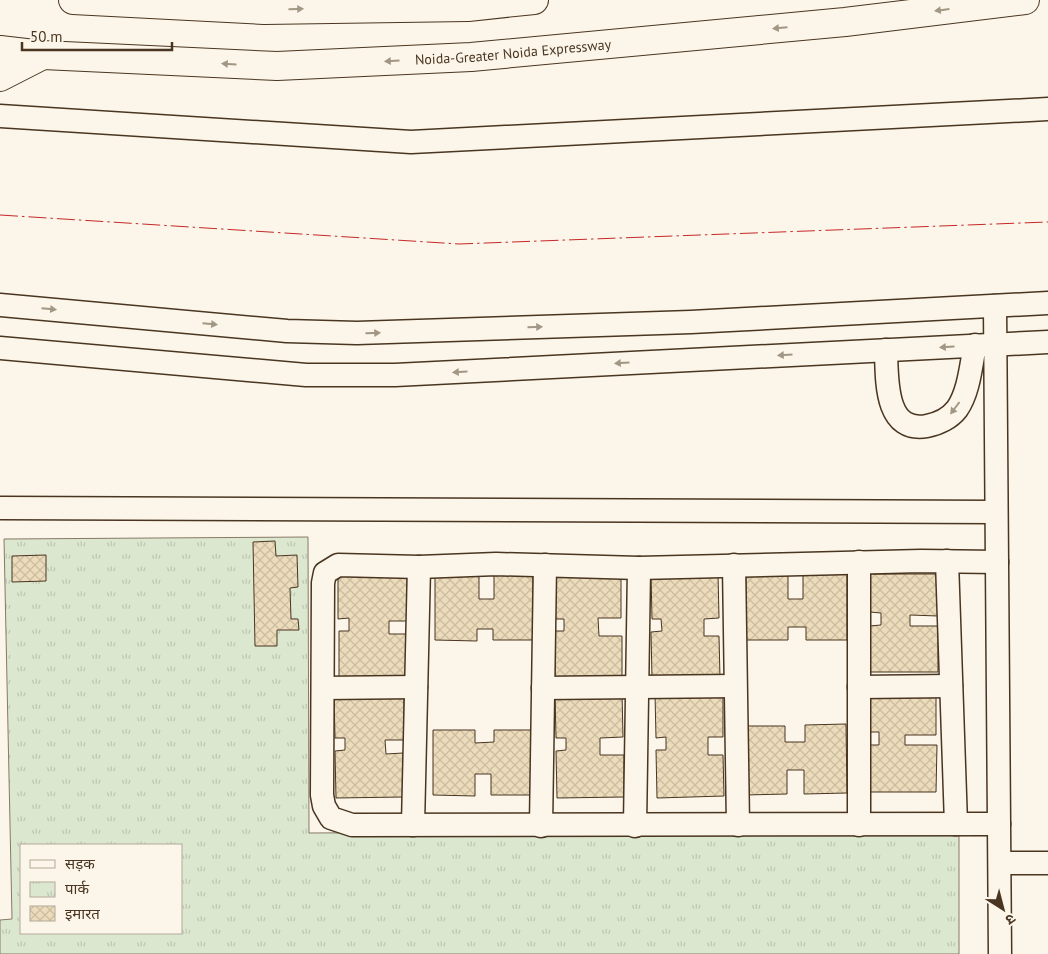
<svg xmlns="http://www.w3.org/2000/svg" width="1048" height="954" viewBox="0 0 1048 954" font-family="'PT Sans','Noto Sans Devanagari',sans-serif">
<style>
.park{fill:url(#park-tufts);stroke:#887966;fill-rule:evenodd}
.building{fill:url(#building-cross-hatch);stroke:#4a3520}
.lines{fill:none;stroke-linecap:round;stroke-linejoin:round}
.minor-casing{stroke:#4a3520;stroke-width:25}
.highway-casing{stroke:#4a3520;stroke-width:30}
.minor{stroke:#fbf6e9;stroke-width:22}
.highway{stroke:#fbf6e9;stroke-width:28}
.power{stroke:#c62828;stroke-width:1;stroke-dasharray:18 4 2.5 4;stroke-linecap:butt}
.oneway{fill:#a29684}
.labels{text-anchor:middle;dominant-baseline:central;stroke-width:4;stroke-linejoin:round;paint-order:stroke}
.street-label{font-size:14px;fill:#4a3520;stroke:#fbf6e9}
</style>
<defs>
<pattern id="park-tufts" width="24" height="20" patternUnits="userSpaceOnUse" patternTransform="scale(1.25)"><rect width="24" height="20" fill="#dce7d0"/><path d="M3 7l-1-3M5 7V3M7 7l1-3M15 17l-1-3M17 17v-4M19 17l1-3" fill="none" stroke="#bec7b2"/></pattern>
<pattern id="building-cross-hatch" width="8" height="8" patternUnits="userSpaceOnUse" patternTransform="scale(1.25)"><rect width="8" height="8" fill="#ecdcbc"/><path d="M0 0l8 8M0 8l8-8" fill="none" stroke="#ccbda1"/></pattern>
</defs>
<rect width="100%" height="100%" fill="#fbf6e9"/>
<path class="park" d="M308,537L309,833L959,829V954H0V920L12,919L4,539ZM21,845H181V933H21Z"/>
<g class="building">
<path d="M275,541L276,556L297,555L298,587L290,588L291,619H298L299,630H277V646H255L253,542Z"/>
<path d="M46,555V581L12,582V556Z"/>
<path d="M788,572V599H803V573L847,572V640H806V627H788V640H746V573Z"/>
<path d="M407,573L408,621H389V634H406L407,677L339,679V631H349V618L338,619V575Z"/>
<path d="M621,574V618H598L599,636H622V677L555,679L554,631H564V619H554L553,575Z"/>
<path d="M718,574L719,618L704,619V636H719L720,678L652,679L651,632L662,631L661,619H652L651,575Z"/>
<path d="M870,574H938V616L910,615V626H938V672H869V626L881,625V613L870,612Z"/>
<path d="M435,575H479V599H494V575H533V640H493V629H477V641L435,640Z"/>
<path d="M404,693V740H385L386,754L403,753V797L336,798L335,751L345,750V738H335L334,694Z"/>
<path d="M622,693L623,737L600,738V755H624V797L557,798L556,751L566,750V738H556L555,694Z"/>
<path d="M723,693V737H708V755H723L724,796L657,798L656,750H666V737L656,738L655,694Z"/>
<path d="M870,694H936V735H905V745H937L936,792H868V745H879V732H869Z"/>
<path d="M846,724L847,793L804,794V770H787V794L745,795L744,726H785V742H805V725Z"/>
<path d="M433,730H475V743L494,742V730H531V795H491V774H475V796L433,795Z"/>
</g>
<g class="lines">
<defs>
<g id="minor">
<path d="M0,116L411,142L1048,109"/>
<path d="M0,305L287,331L357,333L691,322L1048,303"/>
<path d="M995,306L1000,954"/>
<path d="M0,348L306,375H395L1048,342"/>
<path d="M886,350C887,377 884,434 927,426C938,424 950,418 957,409C969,392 971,365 975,345"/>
<path d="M0,508L996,512"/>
<path d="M947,561L956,824"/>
<path d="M859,562V825"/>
<path d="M997,562L921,561L639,568L496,564L419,567L338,565L325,573L323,583L322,795L324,806L331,818L352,825L999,824"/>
<path d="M734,565L738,825"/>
<path d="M859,687L951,686"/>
<path d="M323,688L416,687"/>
<path d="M543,688L735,686"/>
<path d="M413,825L419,567"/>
<path d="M541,826L545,565"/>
<path d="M635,826L639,568"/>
<path d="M1000,863H1048"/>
</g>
<g id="highway">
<path d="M73,0L264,10L468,7L534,0"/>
<path id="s1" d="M0,50L43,55L277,66L471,57L845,22L1025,0"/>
<path d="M0,77L43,55"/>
</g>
</defs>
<use href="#minor" class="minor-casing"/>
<use href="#highway" class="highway-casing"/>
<use href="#minor" class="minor"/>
<use href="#highway" class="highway"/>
<path class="power" d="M0,215L459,244L1048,222"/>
</g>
<defs><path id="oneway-solid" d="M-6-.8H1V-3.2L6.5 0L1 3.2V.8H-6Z" transform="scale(1.25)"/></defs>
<g class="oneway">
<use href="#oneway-solid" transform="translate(296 9) rotate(-1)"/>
<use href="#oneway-solid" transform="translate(942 10) rotate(173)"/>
<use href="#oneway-solid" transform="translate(780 28) rotate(175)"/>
<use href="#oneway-solid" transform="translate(392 61) rotate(177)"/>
<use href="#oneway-solid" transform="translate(229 64) rotate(-177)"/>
<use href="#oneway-solid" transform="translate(49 309) rotate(5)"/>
<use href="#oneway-solid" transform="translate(210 324) rotate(5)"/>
<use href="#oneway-solid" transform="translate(535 327) rotate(-2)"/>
<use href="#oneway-solid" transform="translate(373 333) rotate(-2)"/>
<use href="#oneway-solid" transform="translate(947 347) rotate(177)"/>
<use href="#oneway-solid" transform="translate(785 355) rotate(177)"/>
<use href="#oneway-solid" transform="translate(622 363) rotate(177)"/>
<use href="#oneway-solid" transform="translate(460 372) rotate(177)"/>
<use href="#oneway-solid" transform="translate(955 408) rotate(127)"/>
</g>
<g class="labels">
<g class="street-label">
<text stroke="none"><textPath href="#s1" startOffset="514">Noida-Greater Noida Expressway</textPath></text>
</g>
</g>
<rect x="20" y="844" width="162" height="90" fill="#fbf6e9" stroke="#b4a999"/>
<rect x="30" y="860" width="25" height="8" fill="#fbf6e9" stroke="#b4a999"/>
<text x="65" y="869" font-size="15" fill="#4a3520">सड़क</text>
<rect x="30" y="882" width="25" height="15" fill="url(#park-tufts)" stroke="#b4a999"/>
<text x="65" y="894" font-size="15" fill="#4a3520">पार्क</text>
<rect x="30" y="906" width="25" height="15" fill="url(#building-cross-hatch)" stroke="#b4a999"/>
<text x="65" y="919" font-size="15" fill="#4a3520">इमारत</text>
<g transform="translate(1003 909) rotate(144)" stroke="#fbf6e9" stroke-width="4" paint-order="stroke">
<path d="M0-4L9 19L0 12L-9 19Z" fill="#4a3520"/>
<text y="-8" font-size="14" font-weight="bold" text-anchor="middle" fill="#4a3520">उ</text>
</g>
<path d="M22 42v8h150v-8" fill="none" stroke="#4a3520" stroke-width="2.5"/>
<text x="30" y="42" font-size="15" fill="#4a3520" stroke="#fbf6e9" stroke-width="4" paint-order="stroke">50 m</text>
</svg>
